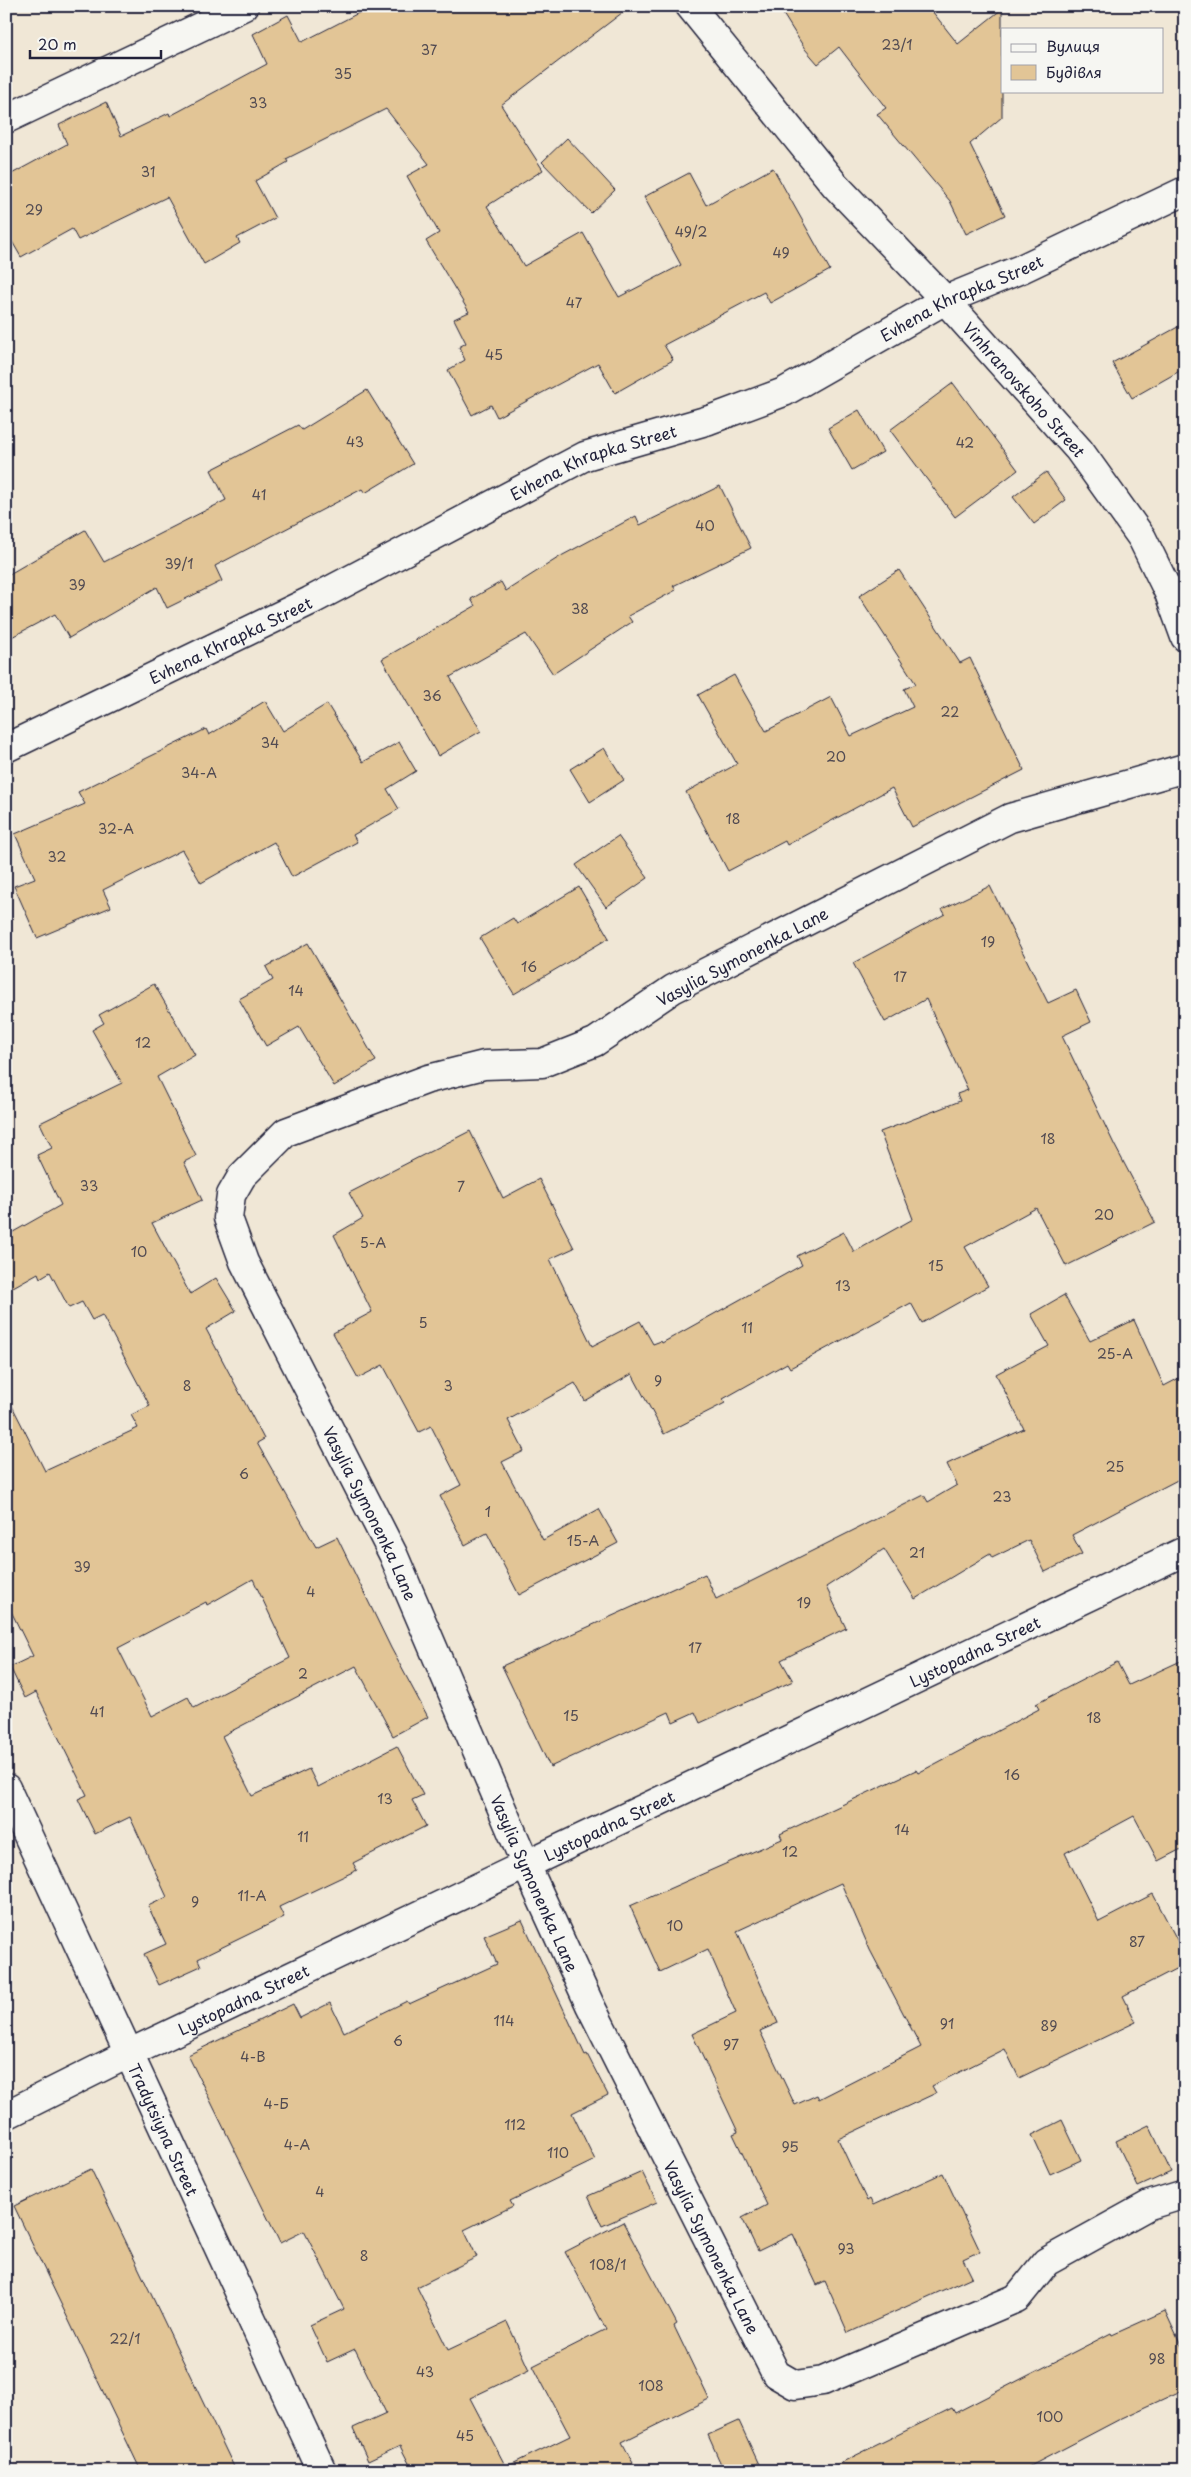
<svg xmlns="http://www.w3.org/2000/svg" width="1191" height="2477" viewBox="0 0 1191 2477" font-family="'Playpen Sans',sans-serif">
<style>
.building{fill:#e2c596;stroke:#22223b;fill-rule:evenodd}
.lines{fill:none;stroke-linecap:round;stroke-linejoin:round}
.minor-casing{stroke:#22223b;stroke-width:31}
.minor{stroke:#f6f6f2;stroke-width:28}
.labels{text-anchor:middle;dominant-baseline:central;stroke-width:4;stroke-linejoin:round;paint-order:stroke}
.number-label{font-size:14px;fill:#524b52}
.street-label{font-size:16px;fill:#22223b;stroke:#f6f6f2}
</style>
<rect width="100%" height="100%" fill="#f0e7d6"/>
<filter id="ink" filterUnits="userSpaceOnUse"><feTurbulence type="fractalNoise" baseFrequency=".02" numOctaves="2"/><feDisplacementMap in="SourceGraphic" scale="10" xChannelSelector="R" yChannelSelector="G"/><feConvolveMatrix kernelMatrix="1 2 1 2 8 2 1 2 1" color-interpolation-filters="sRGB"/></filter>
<g filter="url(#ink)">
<g class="building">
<path d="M372,6H631L501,105L543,170L487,206L524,266L583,233L619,297L681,265L644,197L689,173L706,205L773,168L830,270L770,303L764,292L664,345L673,360L615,393L598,363L497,417L491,405L472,415L448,370L465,360L459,347L466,343L454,319L469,312L426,241L439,233L407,176L429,164L386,109L286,159L288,162L255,181L275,218L237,238L240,243L204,264L167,197L78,240L72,229L21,257L6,231V177L67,144L59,125L106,102L121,136L169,113L170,116L267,64L253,34L288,15L302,42Z"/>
<path d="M778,6H928L958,44L1002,9V117L970,144L1005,215L966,234L950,201L877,114L886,108L839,47L818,64L805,49Z"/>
<path d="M567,138L615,190L591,213L542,162Z"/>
<path d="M1185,323V368L1132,398L1112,363Z"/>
<path d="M953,383L1018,470L955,517L890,430Z"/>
<path d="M367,390L413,464L365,493L362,489L215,566L222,581L167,608L157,587L69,638L55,614L6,640V576L85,530L104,562L226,500L211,470L298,425L302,430Z"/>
<path d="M859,410L883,452L852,470L828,428Z"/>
<path d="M1046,472L1066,500L1034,524L1013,497Z"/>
<path d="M720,486L751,548L673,586L676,590L628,616L632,622L553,674L526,634L450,677L481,731L438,756L382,659L475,606L471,599L501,582L506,591L561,556L636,516L640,525Z"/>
<path d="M899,570L960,663L970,658L1024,770L912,827L892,788L787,845L785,841L728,871L686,792L737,764L698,695L734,675L766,731L831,697L851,736L913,707L904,689L916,684L859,596Z"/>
<path d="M265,701L283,731L327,704L363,762L399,742L416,771L387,789L399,809L353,835L357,842L292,877L274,842L201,883L182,850L103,890L111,907L37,938L14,886L35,878L15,834L85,804L78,792L206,729L209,735Z"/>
<path d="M604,748L624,780L590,802L570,769Z"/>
<path d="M618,836L648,878L606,907L576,865Z"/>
<path d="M990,886L1048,1003L1076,990L1091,1022L1062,1036L1114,1144L1155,1222L1066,1266L1036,1208L965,1247L988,1286L922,1323L911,1303L790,1368L787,1363L723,1399L725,1403L664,1434L632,1374L585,1401L575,1383L508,1420L524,1451L502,1462L543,1540L599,1509L618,1543L519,1595L487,1533L465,1545L440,1496L461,1485L431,1426L419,1432L383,1365L358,1378L333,1333L372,1312L334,1235L363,1218L349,1193L470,1131L503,1198L539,1179L574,1248L550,1259L592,1346L640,1321L653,1344L661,1341L662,1343L802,1265L797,1256L844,1232L854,1252L913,1219L880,1132L960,1101L957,1094L968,1090L926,999L885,1022L853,963L945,914L942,909Z"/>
<path d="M579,887L609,938L514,994L480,938L513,918L517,924Z"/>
<path d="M308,943L376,1061L334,1086L299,1027L266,1046L239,999L273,980L266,967Z"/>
<path d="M154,984L195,1055L157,1077L196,1156L184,1162L202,1200L152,1223L190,1294L216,1278L236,1311L206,1329L264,1439L257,1443L316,1547L337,1537L391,1648L428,1717L393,1736L356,1666L222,1736L252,1796L309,1769L318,1787L397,1746L423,1795L412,1800L426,1826L353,1863L357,1870L279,1907L284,1917L198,1959L201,1966L159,1985L144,1954L166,1944L148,1906L167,1897L130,1817L95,1834L78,1799L87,1795L36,1692L25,1698L10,1667L33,1656L6,1601V1394L45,1471L138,1428L131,1415L150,1406L102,1315L92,1320L82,1302L69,1308L50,1272L40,1278L38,1273L6,1291V1236L61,1205L37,1155L52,1148L40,1123L122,1083L92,1030L104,1023L99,1015ZM253,1579L290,1658L194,1708L188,1697L152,1716L118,1648L206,1602L207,1605Z"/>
<path d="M1064,1295L1090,1341L1134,1320L1164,1386L1185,1375V1476L1072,1535L1082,1554L1045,1572L1029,1540L992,1558L990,1554L915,1599L884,1549L826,1587L846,1628L781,1660L793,1681L700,1723L695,1712L673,1722L669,1712L550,1767L502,1666L705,1574L716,1599L924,1495L928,1502L957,1485L947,1464L1024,1429L996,1374L1049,1346L1031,1314Z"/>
<path d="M1185,1659V1847L1158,1861L1134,1816L1065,1853L1099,1922L1153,1894L1185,1955V1964L1123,1996L1136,2022L1019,2078L1005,2049L932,2086L936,2093L838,2139L867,2201L870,2199L873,2205L943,2173L980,2251L963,2259L972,2277L848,2333L825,2281L817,2285L793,2234L758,2251L742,2218L767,2205L733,2134L738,2132L692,2034L736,2013L708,1949L660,1972L630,1906L782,1839L780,1834L916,1770L918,1773L1039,1709L1036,1704L1117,1662L1129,1685ZM841,1883L870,1950L921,2047L819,2099L817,2095L795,2105L760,2031L778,2023L737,1931Z"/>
<path d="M522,1920L585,2055L587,2054L608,2095L572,2113L595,2160L510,2201L513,2206L464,2230L477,2257L417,2287L448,2350L507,2322L529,2370L470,2398L506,2467L570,2436L533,2366L606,2329L565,2252L623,2222L677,2324L674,2326L709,2399L622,2442L637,2471H413L400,2446L368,2461L353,2428L386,2413L355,2349L327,2362L310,2325L344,2309L304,2231L280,2243L188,2055L293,2004L300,2018L330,2003L344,2032L407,2001L409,2004L497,1964L484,1936Z"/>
<path d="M1062,2120L1081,2160L1050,2174L1032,2135Z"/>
<path d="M1149,2125L1171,2172L1138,2187L1116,2141Z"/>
<path d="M91,2169L236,2471H141L14,2206Z"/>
<path d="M642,2172L657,2202L602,2226L588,2196Z"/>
<path d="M1165,2311L1185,2354V2389L1122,2418L1021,2471H824L952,2408L955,2413L1111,2333L1112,2335Z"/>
<path d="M739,2421L762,2471H724L708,2435Z"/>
</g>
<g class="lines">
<defs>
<g id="minor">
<path id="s1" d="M690,6L835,185L945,300L1079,450L1142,538L1169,593L1185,637"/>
<path d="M6,119L244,6"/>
<path id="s2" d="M6,748L310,601L585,456L709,420L784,392L945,300L1021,269L1185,191"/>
<path id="s3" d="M1185,768L1010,818L673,989L595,1042L542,1063L484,1065L428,1079L286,1132L242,1176L231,1195L228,1218L244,1262L393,1554L526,1865L590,2005L776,2374L795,2385L823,2381L1017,2298L1046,2262L1149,2205L1185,2194"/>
<path id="s4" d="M6,1788L322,2471"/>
<path id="s5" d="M6,2115L128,2054L1185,1551"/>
</g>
</defs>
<use href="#minor" class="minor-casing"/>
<use href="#minor" class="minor"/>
</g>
</g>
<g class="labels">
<g class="number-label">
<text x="897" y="44">23/1</text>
<text x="429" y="49">37</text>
<text x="343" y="73">35</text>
<text x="258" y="102">33</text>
<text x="148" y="171">31</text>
<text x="34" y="209">29</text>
<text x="691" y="231">49/2</text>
<text x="781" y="252">49</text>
<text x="574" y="302">47</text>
<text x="494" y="354">45</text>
<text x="355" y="441">43</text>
<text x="965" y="442">42</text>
<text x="259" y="494">41</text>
<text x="705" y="525">40</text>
<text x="179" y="563">39/1</text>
<text x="77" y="584">39</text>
<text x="580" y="608">38</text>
<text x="432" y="695">36</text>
<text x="950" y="711">22</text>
<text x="270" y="742">34</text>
<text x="836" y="756">20</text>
<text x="199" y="772">34-А</text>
<text x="733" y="818">18</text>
<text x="116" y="828">32-А</text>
<text x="57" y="856">32</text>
<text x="988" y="941">19</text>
<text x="529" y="966">16</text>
<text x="900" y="976">17</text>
<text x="296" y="990">14</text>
<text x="143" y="1042">12</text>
<text x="1048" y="1138">18</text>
<text x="89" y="1185">33</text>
<text x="461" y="1186">7</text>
<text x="1104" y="1214">20</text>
<text x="373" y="1242">5-А</text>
<text x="139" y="1251">10</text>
<text x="936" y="1265">15</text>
<text x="843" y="1285">13</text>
<text x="423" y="1322">5</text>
<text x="747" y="1327">11</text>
<text x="1115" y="1353">25-А</text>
<text x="658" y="1380">9</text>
<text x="187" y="1385">8</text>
<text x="448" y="1385">3</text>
<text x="1115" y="1466">25</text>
<text x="244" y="1473">6</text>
<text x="1002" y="1496">23</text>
<text x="488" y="1511">1</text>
<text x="583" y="1540">15-А</text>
<text x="917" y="1552">21</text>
<text x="82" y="1566">39</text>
<text x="311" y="1591">4</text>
<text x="804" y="1602">19</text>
<text x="695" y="1647">17</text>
<text x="303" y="1673">2</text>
<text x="97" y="1711">41</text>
<text x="571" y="1715">15</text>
<text x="1094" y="1717">18</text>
<text x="1012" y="1774">16</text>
<text x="385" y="1798">13</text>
<text x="902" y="1829">14</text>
<text x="303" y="1836">11</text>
<text x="790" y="1851">12</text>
<text x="252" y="1895">11-А</text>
<text x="195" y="1901">9</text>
<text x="675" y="1925">10</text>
<text x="1137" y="1941">87</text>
<text x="504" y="2020">114</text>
<text x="947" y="2023">91</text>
<text x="1049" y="2025">89</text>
<text x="398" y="2040">6</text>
<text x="731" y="2044">97</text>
<text x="253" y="2056">4-В</text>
<text x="276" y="2103">4-Б</text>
<text x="515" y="2124">112</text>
<text x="297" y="2144">4-А</text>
<text x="790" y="2146">95</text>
<text x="558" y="2152">110</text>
<text x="320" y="2191">4</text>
<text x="846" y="2248">93</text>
<text x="364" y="2255">8</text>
<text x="608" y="2264">108/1</text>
<text x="125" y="2338">22/1</text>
<text x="1157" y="2358">98</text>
<text x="425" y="2371">43</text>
<text x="651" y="2385">108</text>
<text x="1050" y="2416">100</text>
<text x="465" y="2435">45</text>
</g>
<g class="street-label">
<text stroke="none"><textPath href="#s2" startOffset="1059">Evhena Khrapka Street</textPath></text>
<text stroke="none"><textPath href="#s1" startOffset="509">Vinhranovskoho Street</textPath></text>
<text stroke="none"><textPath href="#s2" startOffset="654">Evhena Khrapka Street</textPath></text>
<text stroke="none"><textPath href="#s2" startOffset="249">Evhena Khrapka Street</textPath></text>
<text transform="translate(742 956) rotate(-28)">Vasylia Symonenka Lane</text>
<text stroke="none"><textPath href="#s3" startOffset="1414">Vasylia Symonenka Lane</textPath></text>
<text stroke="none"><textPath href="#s5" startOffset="1074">Lystopadna Street</textPath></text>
<text stroke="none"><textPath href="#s5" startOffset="669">Lystopadna Street</textPath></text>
<text stroke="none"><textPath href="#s3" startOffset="1819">Vasylia Symonenka Lane</textPath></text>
<text stroke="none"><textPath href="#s5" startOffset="264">Lystopadna Street</textPath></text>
<text stroke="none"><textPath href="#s4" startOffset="376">Tradytsiyna Street</textPath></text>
<text stroke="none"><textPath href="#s3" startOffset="2224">Vasylia Symonenka Lane</textPath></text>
</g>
</g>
<rect width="1191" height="2477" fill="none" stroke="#f6f6f2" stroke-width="25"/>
<rect x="12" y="12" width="1166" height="2452" fill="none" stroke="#22223b" stroke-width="2" filter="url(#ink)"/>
<rect x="1001" y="28" width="162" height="65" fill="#f6f6f2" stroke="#a1a1a9"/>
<rect x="1011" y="44" width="25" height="8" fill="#f6f6f2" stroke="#a1a1a9"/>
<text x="1046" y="52" font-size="15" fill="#22223b">Вулиця</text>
<rect x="1011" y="65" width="25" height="15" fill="#e2c596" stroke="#a1a1a9"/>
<text x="1046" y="78" font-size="15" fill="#22223b">Будівля</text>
<path d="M30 50v8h131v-8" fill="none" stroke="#22223b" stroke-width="2.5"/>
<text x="38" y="50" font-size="15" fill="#22223b" stroke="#f6f6f2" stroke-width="4" paint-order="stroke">20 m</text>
</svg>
